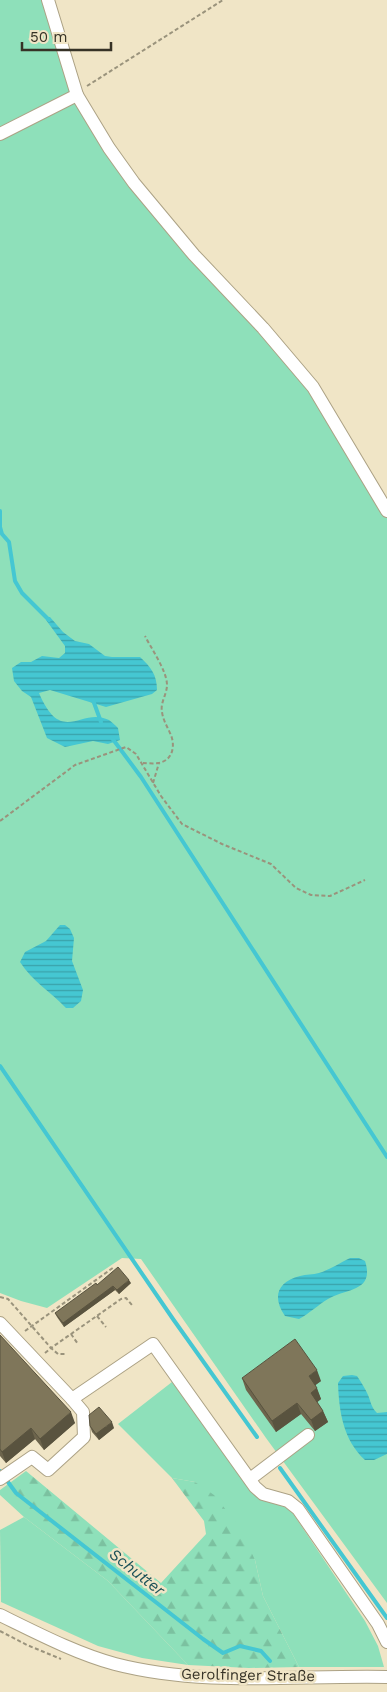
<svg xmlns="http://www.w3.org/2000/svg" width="387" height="1692" viewBox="0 0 387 1692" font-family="'Work Sans',sans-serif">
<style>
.green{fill:#8ee0ba}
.forest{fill:url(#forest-firs)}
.water{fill:url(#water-rules)}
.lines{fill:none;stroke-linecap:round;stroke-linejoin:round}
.stream{stroke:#45c7d2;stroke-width:4}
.minor-casing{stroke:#aca285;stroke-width:14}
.path{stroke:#9a937c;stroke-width:2;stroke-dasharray:4 2.5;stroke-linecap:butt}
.minor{stroke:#fff;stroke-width:12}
.wall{fill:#6d654d}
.shaded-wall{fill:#59533f}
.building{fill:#7f765a;stroke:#59533f}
.labels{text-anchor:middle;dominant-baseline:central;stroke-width:5;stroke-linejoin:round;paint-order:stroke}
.street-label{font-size:15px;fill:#363226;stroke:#f0e5c6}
.water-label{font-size:16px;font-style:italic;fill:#1c5258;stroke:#f0e5c6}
</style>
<defs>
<pattern id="forest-firs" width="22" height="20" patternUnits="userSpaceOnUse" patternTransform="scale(1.25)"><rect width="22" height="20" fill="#8ee0ba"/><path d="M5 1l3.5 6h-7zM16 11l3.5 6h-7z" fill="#7bc1a0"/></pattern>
<pattern id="water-rules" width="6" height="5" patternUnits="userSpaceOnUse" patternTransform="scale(1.25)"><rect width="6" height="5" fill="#45c7d2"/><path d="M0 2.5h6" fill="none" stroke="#3aa2aa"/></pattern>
</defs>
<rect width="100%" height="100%" fill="#f0e5c6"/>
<g class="green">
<path d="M0,0H44L85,117L284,358L333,424L387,516V1603L266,1438L141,1259L122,1258L47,1308L21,1301L0,1293Z"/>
<path d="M172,1382L259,1497L290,1509L365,1621L378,1646L384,1667H299L263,1596L255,1560L195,1482L172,1478L118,1424Z"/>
<path d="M24,1517L108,1581L188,1665L142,1658L98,1646L1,1602L0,1530Z"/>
</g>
<path class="forest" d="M26,1471L161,1583L206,1534L204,1521L172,1478L195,1482L214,1495L239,1526L255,1560L263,1596L299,1667L249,1668L188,1665L108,1581L24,1517L0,1495V1490Z"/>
<g class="water">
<path d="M47,617H50L63,632L75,641L89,644L105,656L112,657H140C151,667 157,675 157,690L152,694L106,707L50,690L39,693C62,747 81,706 109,720C112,722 115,725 118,728L120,740L108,744L93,741L65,747L47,738L31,697L22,691L14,681L12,668L21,662H31L42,656L59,658L65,653V646L46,620Z"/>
<path d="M60,925H65L70,929L74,938L72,961L83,990L81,1001L73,1008H66C51,992 32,981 20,962L25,952L46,941Z"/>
<path d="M350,1258H359L365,1261C375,1292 346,1288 328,1299C318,1305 310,1313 299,1319L285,1316C272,1297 277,1282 300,1276C306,1274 313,1275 319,1273C329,1270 340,1263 350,1258Z"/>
<path d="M352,1375L357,1376C361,1382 365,1388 368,1395C371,1402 371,1407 377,1413L387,1412V1454L374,1460H365C343,1440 339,1411 338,1383L343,1376Z"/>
</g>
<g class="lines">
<g class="stream">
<path d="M0,511V526"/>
<path d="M0,527L2,534L9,542L15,581L22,593L49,620"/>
<path d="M93,700L101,722"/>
<path d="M112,738L141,777L387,1157"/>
<path d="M0,1066L173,1319L257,1437"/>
<path d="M280,1468L387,1618"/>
<path d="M0,1471L16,1493L203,1639L223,1653L240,1646L261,1651L270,1661"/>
</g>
<defs>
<g id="minor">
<path d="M48,0L77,95L109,148L134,183L194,255L263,328L313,387L387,511"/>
<path d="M0,134L77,95"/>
<path d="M0,1323L72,1399L153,1344L255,1487L263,1494L288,1501L298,1509L378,1624L387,1642"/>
<path d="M0,1479L32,1457L48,1470L84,1437L83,1412L72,1399"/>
<path d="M250,1479L308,1435"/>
<path d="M0,1615C37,1633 75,1653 115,1664C204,1687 297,1675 387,1677"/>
</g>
</defs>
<use href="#minor" class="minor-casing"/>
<g class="path">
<path d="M87,86L223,0"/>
<path d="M143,763C147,763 153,764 158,763C173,761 176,745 170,733C167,726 163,720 162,712C160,703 167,694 167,685C167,671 151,648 145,636"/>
<path d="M153,783L159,763"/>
<path d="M0,821L75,765L126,747L136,754L161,796L182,824L222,844L271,864L296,888L311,895L330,896L365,880"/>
<path d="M0,1297L8,1299L51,1348L121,1299L126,1298L132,1305"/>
<path d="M97,1316L106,1327"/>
<path d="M25,1331L114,1267"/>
<path d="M71,1334L78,1344"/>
<path d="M45,1353L51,1348L58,1354H65"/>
<path d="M0,1631L27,1645L61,1659"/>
</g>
<use href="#minor" class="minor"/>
</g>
<g class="wall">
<path d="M131,1283L119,1294L115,1290L64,1327L57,1317L55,1313L97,1285Z"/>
<path d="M0,1335L75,1423L44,1450L35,1439L6,1463L0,1456Z"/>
<path d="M242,1378L321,1381L315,1385L321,1399L317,1402L323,1411L328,1422L315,1431L301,1414L276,1432L246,1390Z"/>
<path d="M90,1426L114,1428L99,1440L92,1432Z"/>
</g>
<g class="shaded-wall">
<path d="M129,1280L131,1283L119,1294L117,1290Z"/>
<path d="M113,1286L115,1290L64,1327L63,1323Z"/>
<path d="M317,1370L321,1381L313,1387L309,1376Z"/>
<path d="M317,1388L321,1399L315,1404L311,1393Z"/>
<path d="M297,1403L301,1414L276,1432L272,1421Z"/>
<path d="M323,1411L328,1422L315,1431L311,1420Z"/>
<path d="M71,1412L75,1423L44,1450L40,1439Z"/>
<path d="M112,1422L114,1428L99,1440L96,1434Z"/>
<path d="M31,1428L35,1439L6,1463L2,1452Z"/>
</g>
<g class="building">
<path d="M118,1267L129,1280L117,1290L113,1286L63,1323L55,1313L96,1283L97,1285Z"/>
<path d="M0,1335L71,1412L40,1439L31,1428L2,1452L0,1449Z"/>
<path d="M295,1339L317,1370L309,1376L317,1388L311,1393L323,1411L311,1420L297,1403L272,1421L242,1378Z"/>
<path d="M99,1407L112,1422L96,1434L90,1426L89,1415Z"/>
</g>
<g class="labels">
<g class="street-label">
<text transform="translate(248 1675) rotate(1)">Gerolfinger Straße</text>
</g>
<g class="water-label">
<text transform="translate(137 1572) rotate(38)">Schutter</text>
</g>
</g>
<path d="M22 42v8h89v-8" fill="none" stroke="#363226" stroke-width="2.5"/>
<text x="30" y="42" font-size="15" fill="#363226" stroke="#f0e5c6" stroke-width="4" paint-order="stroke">50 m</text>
</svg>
